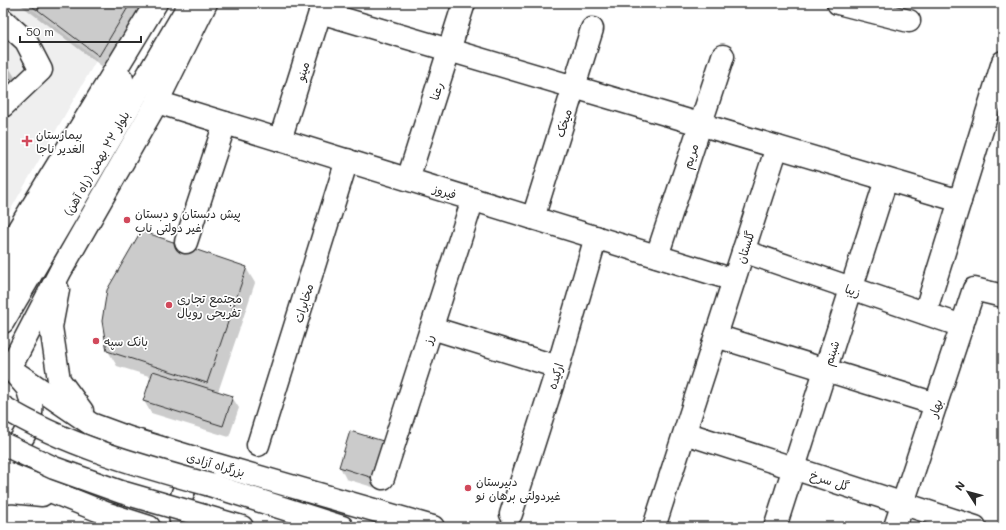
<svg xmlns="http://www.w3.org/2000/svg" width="1006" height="530" viewBox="0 0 1006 530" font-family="Mali,'Playpen Sans Arabic',sans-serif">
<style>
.built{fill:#efefef}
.shadow{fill:#0003}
.building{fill:#cbcbcb;stroke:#2b2b2b}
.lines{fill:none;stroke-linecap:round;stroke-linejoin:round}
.minor-casing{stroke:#2b2b2b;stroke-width:25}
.major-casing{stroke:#2b2b2b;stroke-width:25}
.highway-casing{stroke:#2b2b2b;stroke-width:25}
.minor{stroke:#fff;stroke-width:22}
.major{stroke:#fff;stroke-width:22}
.highway{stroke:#fff;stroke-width:22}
.highway-bridge-casing{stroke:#2b2b2b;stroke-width:25;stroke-linecap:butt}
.highway-bridge{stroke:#fff;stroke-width:22}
.poi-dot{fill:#d1495b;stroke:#fff;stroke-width:1.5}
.labels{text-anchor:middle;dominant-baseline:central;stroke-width:3.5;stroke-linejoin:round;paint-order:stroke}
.street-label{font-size:12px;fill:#2b2b2b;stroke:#fff}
.poi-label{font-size:12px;fill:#2b2b2b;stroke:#fff;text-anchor:start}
</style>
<rect width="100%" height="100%" fill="#fff"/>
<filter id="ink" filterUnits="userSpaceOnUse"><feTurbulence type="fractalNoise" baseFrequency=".025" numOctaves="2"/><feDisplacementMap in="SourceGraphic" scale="8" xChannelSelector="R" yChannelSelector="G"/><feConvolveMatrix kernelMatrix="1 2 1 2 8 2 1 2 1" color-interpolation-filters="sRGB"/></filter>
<g filter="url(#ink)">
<path class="built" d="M3,3H24L97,59L3,223Z"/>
<g class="shadow">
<path d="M18,3H148L140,18L134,14L138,20L108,71Z"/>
<path d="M3,61L7,64L16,79L25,100L3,121Z"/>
<path d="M246,268L255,283L218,392L232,397L239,408L229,437L151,413L144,401L152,377L117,366L108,351Z"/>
<path d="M383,442L390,454L379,489L346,479L340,467Z"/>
</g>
<g class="building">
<path d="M28,3H41L37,10Z"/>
<path d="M43,3H128L130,4L99,56L38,10Z"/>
<path d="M3,74L17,84L3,98Z"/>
<path d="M141,231L247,267L207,383L107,351L102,321L107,290Z"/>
<path d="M153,371L233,396L223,426L143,401Z"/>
<path d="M350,431L383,441L373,478L339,467Z"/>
</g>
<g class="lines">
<defs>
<g id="minor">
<path d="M838,3L909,21"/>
<path d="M320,12L960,201"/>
<path d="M3,20L26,41L41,70L3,106"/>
<path d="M157,102L734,280"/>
<path d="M280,140L323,3"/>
<path d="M408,179L464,3"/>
<path d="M533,218L592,29"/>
<path d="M186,242L225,123"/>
<path d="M743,251L962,326"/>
<path d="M657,256L723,56"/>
<path d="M925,313L1003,62"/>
<path d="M432,328L558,367"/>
<path d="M716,336L936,404"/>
<path d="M685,433L975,527"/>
<path d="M258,445L347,160"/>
<path d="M383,478L473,199"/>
<path d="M511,514L558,367L596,237"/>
<path d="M654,527L777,147"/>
<path d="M775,527L886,180"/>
<path d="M895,527L974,289L1003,296"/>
</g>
<g id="major">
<path d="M3,285L122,79"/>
<path d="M3,322L190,3"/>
</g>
<g id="highway">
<path d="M3,255L156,3"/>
<path d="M58,290L51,327L59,380L82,411"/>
<path d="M10,368L61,270L157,102L206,3"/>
<path d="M12,370L91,424L129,438L214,464L433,527"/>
<path d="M3,454C26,445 37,413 28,390C26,385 20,380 16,375"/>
<path d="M3,472L105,513L149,527"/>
<path d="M210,485L342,527"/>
<path d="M3,493L12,492L42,495"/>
<path d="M204,516L242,527"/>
<path d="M183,527C177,512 180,489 193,477C196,474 202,471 206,469"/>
</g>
</defs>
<use href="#minor" class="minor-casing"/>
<use href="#major" class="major-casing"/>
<use href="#highway" class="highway-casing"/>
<use href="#minor" class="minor"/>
<use href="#major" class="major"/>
<use href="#highway" class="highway"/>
<defs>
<g id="highway-bridge">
<path d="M3,407C64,445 141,466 210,485"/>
<path d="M3,444L54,468L121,492L204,516"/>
</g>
</defs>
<use href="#highway-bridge" class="highway-bridge-casing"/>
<use href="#highway-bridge" class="highway-bridge"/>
</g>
</g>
<g class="poi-dot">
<path d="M25 135h4v4h4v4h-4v4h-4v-4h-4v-4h4z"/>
<circle cx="127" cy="220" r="4"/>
<circle cx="169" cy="305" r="4"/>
<circle cx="96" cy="341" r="4"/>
<circle cx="468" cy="488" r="4"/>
</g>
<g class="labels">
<g class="street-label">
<text transform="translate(302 71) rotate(-72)">مینو</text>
<text transform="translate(436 91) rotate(-72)">رعنا</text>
<text transform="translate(563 123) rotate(-73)">میخک</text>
<text transform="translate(690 156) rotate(-72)">مریم</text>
<text transform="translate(96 163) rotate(-60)">بلوار ۲۲ بهمن (راه آهن)</text>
<text transform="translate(445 191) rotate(17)">فیروز</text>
<text transform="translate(745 247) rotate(-72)">گلستان</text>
<text transform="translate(853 290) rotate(19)">زیبا</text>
<text transform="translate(303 303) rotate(-73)">مخابرات</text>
<text transform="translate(428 339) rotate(-72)">رز</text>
<text transform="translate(831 353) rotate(-72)">شبنم</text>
<text transform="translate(555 376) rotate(-73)">ارکیده</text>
<text transform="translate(935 408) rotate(-71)">بهار</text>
<text transform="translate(216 464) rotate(16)">بزرگراه آزادی</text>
<text transform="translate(830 480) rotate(18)">گل سرخ</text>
</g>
<g class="poi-label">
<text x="36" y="134">بیمارستان<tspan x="36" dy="14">الغدیر ناجا</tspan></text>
<text x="135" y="213">پیش دبستان و دبستان<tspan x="135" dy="14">غیر دولتی ناب</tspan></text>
<text x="177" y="298">مجتمع تجاری<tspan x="177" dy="14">تفریحی رویال</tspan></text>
<text x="104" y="341">بانک سپه</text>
<text x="476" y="481">دبیرستان<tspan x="476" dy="14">غیردولتی برهان نو</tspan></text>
</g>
</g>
<rect width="1006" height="530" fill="none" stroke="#fff" stroke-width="16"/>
<rect x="8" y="8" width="990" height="514" fill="none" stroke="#2b2b2b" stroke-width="1.5" filter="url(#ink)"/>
<g transform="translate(968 492) rotate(306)" stroke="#ffffff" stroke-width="3" paint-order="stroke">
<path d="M0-3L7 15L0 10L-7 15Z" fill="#2b2b2b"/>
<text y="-6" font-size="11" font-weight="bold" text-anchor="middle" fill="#2b2b2b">N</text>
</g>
<path d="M20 36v6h121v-6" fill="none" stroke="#2b2b2b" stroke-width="2"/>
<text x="26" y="36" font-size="12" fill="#2b2b2b" stroke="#ffffff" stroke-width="3" paint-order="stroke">50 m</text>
</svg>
